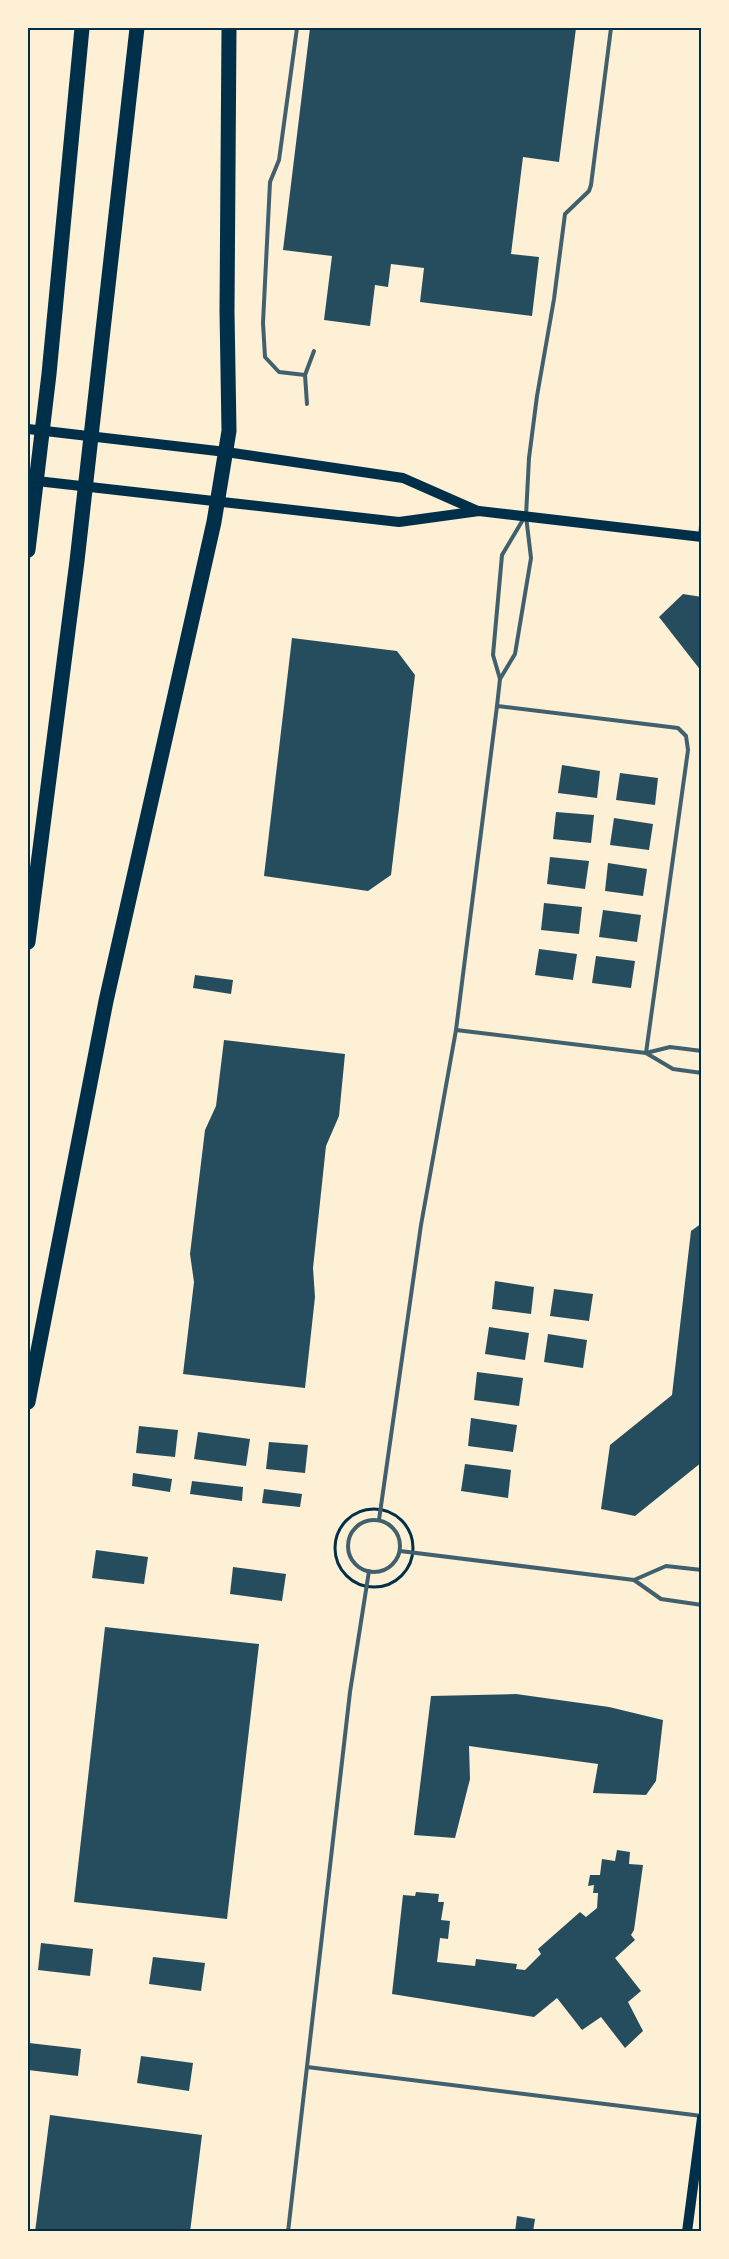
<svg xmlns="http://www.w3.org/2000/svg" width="729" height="2259" viewBox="0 0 729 2259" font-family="Spectral,serif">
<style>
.building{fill:#264d5e}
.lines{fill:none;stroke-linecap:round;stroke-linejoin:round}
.path{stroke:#003049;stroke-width:3}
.service{stroke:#3f606c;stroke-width:4}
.secondary{stroke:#003049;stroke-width:10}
.motorway{stroke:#003049;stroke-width:15}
.neatline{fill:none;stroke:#003049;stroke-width:2}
</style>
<rect width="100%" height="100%" fill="#fdf0d5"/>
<g class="building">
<path d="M310,28H576L559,162L523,157L511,254L539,257L532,316L420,302L424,268L391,264L388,287L375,285L370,326L324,320L332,256L283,250Z"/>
<path d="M683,594L702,597V672L659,617Z"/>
<path d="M292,638L397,651L415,675L391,875L368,891L264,876Z"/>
<path d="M562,765L600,771L597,798L558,793Z"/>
<path d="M620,773L658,778L655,805L616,800Z"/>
<path d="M556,812L594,815L591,843L553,839Z"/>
<path d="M614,818L653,824L649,850L610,845Z"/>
<path d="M550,857L589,861L585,889L547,884Z"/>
<path d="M608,863L647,869L643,896L605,891Z"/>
<path d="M544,903L582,907L579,934L541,930Z"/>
<path d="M603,910L641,915L637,942L599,937Z"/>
<path d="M539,949L577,954L573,980L535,975Z"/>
<path d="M596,956L635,961L631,988L592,983Z"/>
<path d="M195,975L233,980L231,994L193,988Z"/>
<path d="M224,1040L345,1054L339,1116L326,1146L313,1268L315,1297L305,1388L183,1374L194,1282L190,1254L205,1130L216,1106Z"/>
<path d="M702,1223V1462L635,1516L601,1509L610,1445L672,1395L691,1231Z"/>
<path d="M495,1281L534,1287L531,1314L492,1309Z"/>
<path d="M554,1289L593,1294L589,1321L550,1316Z"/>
<path d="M489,1327L529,1333L525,1360L485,1354Z"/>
<path d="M548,1334L587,1340L583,1368L544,1362Z"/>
<path d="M477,1372L523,1378L519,1406L474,1400Z"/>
<path d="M471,1418L517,1425L513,1452L468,1446Z"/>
<path d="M139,1426L178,1430L175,1457L136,1453Z"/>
<path d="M198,1432L250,1439L246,1466L194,1459Z"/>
<path d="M269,1442L308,1445L305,1473L266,1469Z"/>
<path d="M465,1464L511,1470L508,1498L461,1491Z"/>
<path d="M133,1473L172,1479L170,1492L132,1486Z"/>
<path d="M192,1481L243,1487L242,1501L190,1494Z"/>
<path d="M264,1489L302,1494L300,1507L262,1503Z"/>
<path d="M96,1550L148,1557L144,1584L92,1578Z"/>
<path d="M233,1567L286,1574L282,1601L230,1594Z"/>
<path d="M105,1627L259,1644L227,1919L74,1902Z"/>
<path d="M516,1694L609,1707L663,1720L656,1781L646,1795L593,1793L598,1764L469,1746L470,1779L455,1838L414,1835L431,1696Z"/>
<path d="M617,1850L630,1852L629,1864L643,1865L634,1930L631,1935L635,1940L615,1958L641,1991L628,2002L643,2031L625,2048L601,2017L582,2030L557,1998L534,2017L392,1994L403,1895L415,1896L416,1892L439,1894L438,1902H444L441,1920L450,1921L448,1939L440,1938L437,1962L475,1966L476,1959L517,1964L516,1969L525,1970L541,1954L538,1949L580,1912L586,1917L597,1908L598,1893H593L594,1885L588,1886L590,1875H600L602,1859L615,1861Z"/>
<path d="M41,1943L93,1949L90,1976L38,1970Z"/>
<path d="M153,1957L205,1963L201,1991L149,1984Z"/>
<path d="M29,2043L81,2049L78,2076L28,2070Z"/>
<path d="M141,2056L193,2063L189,2091L137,2083Z"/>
<path d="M50,2115L202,2135L190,2232H35Z"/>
<path d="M517,2216L535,2219L533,2232H515Z"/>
</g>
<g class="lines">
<circle class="path" cx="374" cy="1548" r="39"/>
<g class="service">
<path d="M297,28L279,160L270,182L263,323L265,357L279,372L305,375"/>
<path d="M307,404L305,375L314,351"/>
<path d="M700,537L702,514"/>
<path d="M500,679L515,654L531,558L526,516L529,458L537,396L554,299L565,214L589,191L591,185L611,28"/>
<path d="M497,706L678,728L686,736L688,750L646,1053"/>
<path d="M456,1030L646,1053L670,1047L702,1051"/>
<path d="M646,1053L673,1069L702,1073"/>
<path d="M379,1520L421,1225L456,1030L497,706L500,679L493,655L502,555L524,518"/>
<circle cx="374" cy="1546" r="26"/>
<path d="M400,1551L634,1580L661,1599L702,1605"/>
<path d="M634,1580L666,1566L702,1570"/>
<path d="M307,2067L702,2116"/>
<path d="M288,2232L350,1692L369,1571"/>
</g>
<g class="secondary">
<path d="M28,429L226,452L403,478L478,511"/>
<path d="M28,480L399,522L479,511L702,537"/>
<path d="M687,2232L702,2118"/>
</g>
<g class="motorway">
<path d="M28,550L49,374L82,28"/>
<path d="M28,942L77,561L137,28"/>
<path d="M28,1402L106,1001L214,522L229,431L227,311L229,28"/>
</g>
</g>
<rect width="729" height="2259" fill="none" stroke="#fdf0d5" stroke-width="58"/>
<rect x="29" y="29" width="671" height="2201" class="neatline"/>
</svg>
